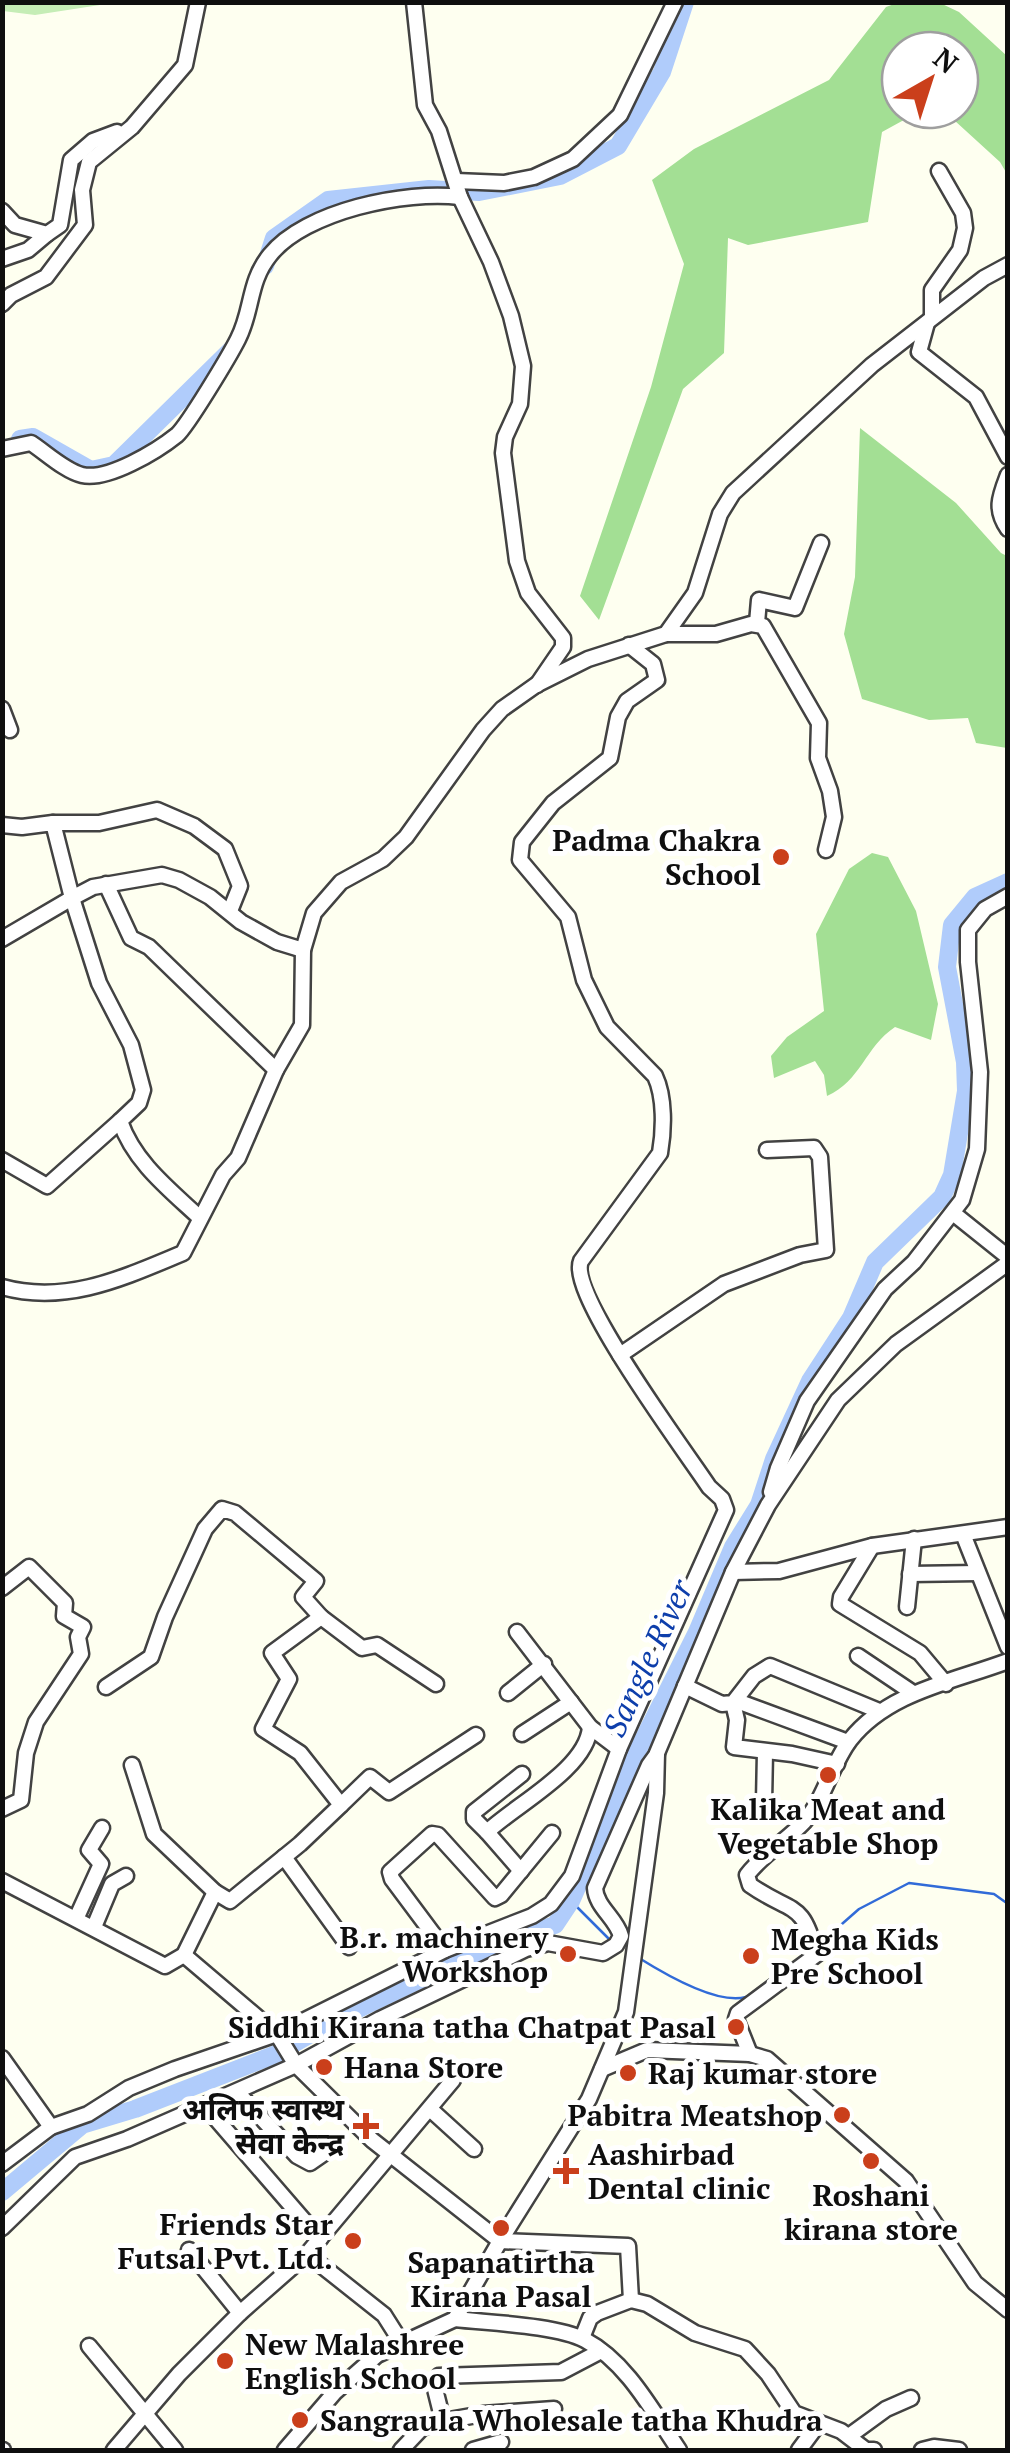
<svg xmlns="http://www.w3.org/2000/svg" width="1010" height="2453" viewBox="0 0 1010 2453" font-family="'PT Serif','Noto Sans Devanagari',serif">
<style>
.green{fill:#c5edb6}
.forest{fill:#a3df94}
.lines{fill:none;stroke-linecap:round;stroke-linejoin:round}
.stream{stroke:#316bd8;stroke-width:2.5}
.river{stroke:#b0ccfb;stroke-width:18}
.minor-casing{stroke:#424242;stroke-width:19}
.minor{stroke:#fff;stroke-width:14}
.poi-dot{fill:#ca3f1b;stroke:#fff;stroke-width:4}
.labels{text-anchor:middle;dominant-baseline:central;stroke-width:10;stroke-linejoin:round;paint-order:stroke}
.poi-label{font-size:30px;font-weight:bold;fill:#0f0f0f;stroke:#fff;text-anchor:end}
.water-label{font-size:32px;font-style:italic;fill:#0d3eab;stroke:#fff}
</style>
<rect width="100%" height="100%" fill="#fefff0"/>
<path class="green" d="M3,2H113V3L35,15L3,11Z"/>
<g class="forest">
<path d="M897,3H940L959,12L1007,56V174L1000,162L943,110H960V50H900V110H922L882,132L868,222L748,245L728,238L724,353L683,389L599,620L580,596L651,387L684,264L652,180L694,149L829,80L886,7Z"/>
<path d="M860,428L956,503L1001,553L1007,556V748L976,743L968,718L929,720L862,699L844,634L855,577Z"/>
<path d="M872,853L888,857L916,911L938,1004L931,1040L895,1027C865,1047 861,1081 827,1096L824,1075L815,1061L774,1078L771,1056L787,1037L824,1011L816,934L849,869Z"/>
</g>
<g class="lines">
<g class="stream">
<path d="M571,1901L611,1941"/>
<path d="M818,1945L859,1909L909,1883L994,1894L1008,1904"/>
<path d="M639,1958C663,1973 717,2005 746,1997C757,1994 770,1980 780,1973"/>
</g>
<g class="river">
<path d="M265,266L274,238L328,200L429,189L479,192L560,176L618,146L662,72L685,2"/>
<path d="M20,439L33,437L91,470L114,465L232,349"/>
<path d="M2,2192L82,2125L135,2109L274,2055L337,2019L497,1943L555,1925L571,1901L636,1754L697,1632L733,1547L759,1505L774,1459L810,1381L851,1318L875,1262L942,1197L952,1175L966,1091L965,1062L947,967L952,925L975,897L1008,882"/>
</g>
<defs>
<g id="minor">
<path d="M414,2L425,105L439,131L460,197L491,262L511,316L523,366L520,404L505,437L503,453L517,561L528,593L563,638V647L537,685"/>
<path d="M456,181L504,183L534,177L573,159L620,115L675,2"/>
<path d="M2,211L15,225L47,234L60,225L71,160L93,141L117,132"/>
<path d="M2,259L28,250L47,234"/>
<path d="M2,304L11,295L46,277L85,225L82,190L89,162L132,127L185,65L198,2"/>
<path d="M932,317V290L960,250L965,228L963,213L939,171"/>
<path d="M927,323L919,352L976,397L1008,457"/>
<path d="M2,449L31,443C45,452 65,471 82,475C108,481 157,451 177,435C188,425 230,355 238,339C253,310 248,282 270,255C305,211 406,190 460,197"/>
<path d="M1008,475C1000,496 994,509 1008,529"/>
<path d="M757,623L759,600L795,608L821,543"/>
<path d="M666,634H716L751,624L763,626L819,723L818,758L830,791L834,817L826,850"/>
<path d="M2,709L10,730"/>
<path d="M53,823H99L157,810L194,826L225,849L240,886L230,911"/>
<path d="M2,825L22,827L53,823L72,898L93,887L162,875L179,880L210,897L241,922L277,942L303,950"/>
<path d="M106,884L131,938L149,947L276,1070"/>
<path d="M2,939L72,898L99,983L131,1045L143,1090L139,1103L120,1121C134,1162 169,1189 200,1218"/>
<path d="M2,1160L47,1186L120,1121"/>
<path d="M953,1213L1008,1257"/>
<path d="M2,1287C67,1305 125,1277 183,1253L223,1175L238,1158L276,1070L302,1025L303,950L314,913L341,882L383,859L406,837L483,730L502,709L536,685L588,659L666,634L695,593L720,514L733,493L872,365L984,278L1008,265"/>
<path d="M620,1355L724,1284L800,1255L826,1250L820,1157L814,1148L767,1150"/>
<path d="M771,1492L778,1468L807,1401L885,1289L914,1262L962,1200L977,1149L980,1072L968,962V930L985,909L1008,896"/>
<path d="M963,1534L1008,1647"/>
<path d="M872,1546L841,1597L840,1604L920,1653L946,1684"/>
<path d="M733,1572L779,1571L872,1546L1008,1527"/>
<path d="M910,1574L978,1573"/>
<path d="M2,1588L29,1567L65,1603L64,1616L83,1627L78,1637L81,1654L36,1722L26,1753L21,1800L2,1809"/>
<path d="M907,1607L914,1539"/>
<path d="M321,1617L362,1648L377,1645L436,1684"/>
<path d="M517,1632L590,1727L619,1749"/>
<path d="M858,1656L913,1693"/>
<path d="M685,1686L722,1704L733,1703L754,1676L770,1666L879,1711"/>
<path d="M508,1693L544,1664"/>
<path d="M737,1701L848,1742"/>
<path d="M733,1703L737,1720L734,1747L792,1754L837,1764"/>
<path d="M522,1734L571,1702"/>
<path d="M132,1765L154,1834L215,1892"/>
<path d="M764,1802L765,1752"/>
<path d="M341,1805L370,1777L389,1792L476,1735"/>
<path d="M487,1832L474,1819V1812L522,1774"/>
<path d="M284,1857L349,1947"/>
<path d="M521,1871L487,1832C515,1805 587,1769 590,1727"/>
<path d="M2,1881L165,1966L184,1955L215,1892L230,1901L300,1844L341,1805L300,1753L263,1729L289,1679L272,1653L321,1617L303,1597L316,1581L235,1513L222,1509L205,1529L165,1617L151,1657L106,1687"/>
<path d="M76,1919L101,1864L89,1850L102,1828"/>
<path d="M94,1927L112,1884L126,1876"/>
<path d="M445,1950L392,1879L390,1872L432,1834L438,1835L495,1898L501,1895L552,1833"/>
<path d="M184,1955L277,2034L296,2065L372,2140L500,2241L628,2246L631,2300"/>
<path d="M750,2054L736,2019L738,2013L816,1955C803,1899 791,1914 750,1885L747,1875C763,1854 786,1841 804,1822C825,1798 831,1765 850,1740C888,1692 952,1682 1008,1661"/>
<path d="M2,2058L51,2127L88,2114L129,2088L175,2069L277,2034L445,1950L532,1916L551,1904L572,1876L619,1749L726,1510L722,1499L709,1487C686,1452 567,1293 581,1261L660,1153C664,1130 665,1097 655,1076L607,1027L584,980L568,917L520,860L522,842L553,803L610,758L618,717L627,701L657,680L653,664L629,645"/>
<path d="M602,2069L647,2050L750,2054L767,2059L906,2181L975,2283L1008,2310"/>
<path d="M237,2092L297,2156L310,2163L323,2154"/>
<path d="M205,2106L320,2239"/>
<path d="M430,2109L474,2149"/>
<path d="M2,2164L51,2127"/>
<path d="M2,2228L75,2157L127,2139L296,2065L380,2019L526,1949L548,1943L603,1953L616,1945L621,1936C616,1918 596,1907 595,1888L649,1765L657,1754"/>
<path d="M189,2250L240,2313"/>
<path d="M307,2254L384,2315L403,2345"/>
<path d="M455,2319C489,2323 556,2325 585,2340C627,2362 653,2412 679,2450"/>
<path d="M582,2338L590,2318L597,2313L631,2300L647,2304L695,2333L745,2349L768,2374L794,2413L841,2431L866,2450H874"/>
<path d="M89,2346L175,2450"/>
<path d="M443,2421L483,2414L554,2409"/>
<path d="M849,2436L886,2409L911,2398"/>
<path d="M2,2450H3"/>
<path d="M114,2450L179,2374L240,2313L307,2254L453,2080"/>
<path d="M285,2450L335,2392L377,2355L455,2319L500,2241L589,2099L626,2012L656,1793L657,1753L733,1572L768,1505L838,1400L896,1344L1008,1263"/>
<path d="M401,2450L422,2428L443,2421L434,2385L439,2376L561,2372L601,2351"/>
<path d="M473,2450L501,2442"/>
<path d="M799,2450L819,2423"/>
<path d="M922,2450L934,2447L959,2450"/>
</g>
</defs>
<use href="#minor" class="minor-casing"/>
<use href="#minor" class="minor"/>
</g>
<g class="poi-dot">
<circle cx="781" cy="857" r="10"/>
<circle cx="828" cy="1775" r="10"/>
<circle cx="568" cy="1954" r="10"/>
<circle cx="751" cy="1956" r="10"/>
<circle cx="736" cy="2027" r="10"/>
<circle cx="324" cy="2067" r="10"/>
<circle cx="628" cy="2073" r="10"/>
<circle cx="842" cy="2115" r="10"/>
<path d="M361 2111h10v10h10v10h-10v10h-10v-10h-10v-10h10z"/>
<circle cx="871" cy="2161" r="10"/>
<path d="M561 2156h10v10h10v10h-10v10h-10v-10h-10v-10h10z"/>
<circle cx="501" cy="2228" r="10"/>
<circle cx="353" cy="2241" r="10"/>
<circle cx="225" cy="2361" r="10"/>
<circle cx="300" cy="2420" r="10"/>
</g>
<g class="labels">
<g class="poi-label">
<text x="761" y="840">Padma Chakra<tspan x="761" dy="34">School</tspan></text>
<text x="828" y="1809" text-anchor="middle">Kalika Meat and<tspan x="828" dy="34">Vegetable Shop</tspan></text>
<text x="548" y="1937">B.r. machinery<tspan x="548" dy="34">Workshop</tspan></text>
<text x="771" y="1939" text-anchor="start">Megha Kids<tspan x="771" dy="34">Pre School</tspan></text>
<text x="716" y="2027">Siddhi Kirana tatha Chatpat Pasal</text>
<text x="344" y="2067" text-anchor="start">Hana Store</text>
<text x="648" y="2073" text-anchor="start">Raj kumar store</text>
<text x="344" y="2109">अलिफ स्वास्थ<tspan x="344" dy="34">सेवा केन्द्र</tspan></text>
<text x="822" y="2115">Pabitra Meatshop</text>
<text x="588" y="2154" text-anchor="start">Aashirbad<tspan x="588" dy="34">Dental clinic</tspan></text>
<text x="871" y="2195" text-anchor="middle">Roshani<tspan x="871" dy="34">kirana store</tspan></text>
<text x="333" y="2224">Friends Star<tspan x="333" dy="34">Futsal Pvt. Ltd.</tspan></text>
<text x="501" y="2262" text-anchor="middle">Sapanatirtha<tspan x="501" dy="34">Kirana Pasal</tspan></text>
<text x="245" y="2344" text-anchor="start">New Malashree<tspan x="245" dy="34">English School</tspan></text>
<text x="320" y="2420" text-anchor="start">Sangraula Wholesale tatha Khudra</text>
</g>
<g class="water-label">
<text transform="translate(647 1658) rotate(-65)">Sangle River</text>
</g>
</g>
<rect width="1010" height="2453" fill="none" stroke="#0f0f0f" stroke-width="10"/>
<g transform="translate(930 80) rotate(39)"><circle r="48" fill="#ffffff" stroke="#9f9f9f" stroke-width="2.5"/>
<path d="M0-8L18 38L0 25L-18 38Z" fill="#ca3f1b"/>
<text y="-15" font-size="28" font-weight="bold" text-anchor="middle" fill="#0f0f0f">N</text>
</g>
</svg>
